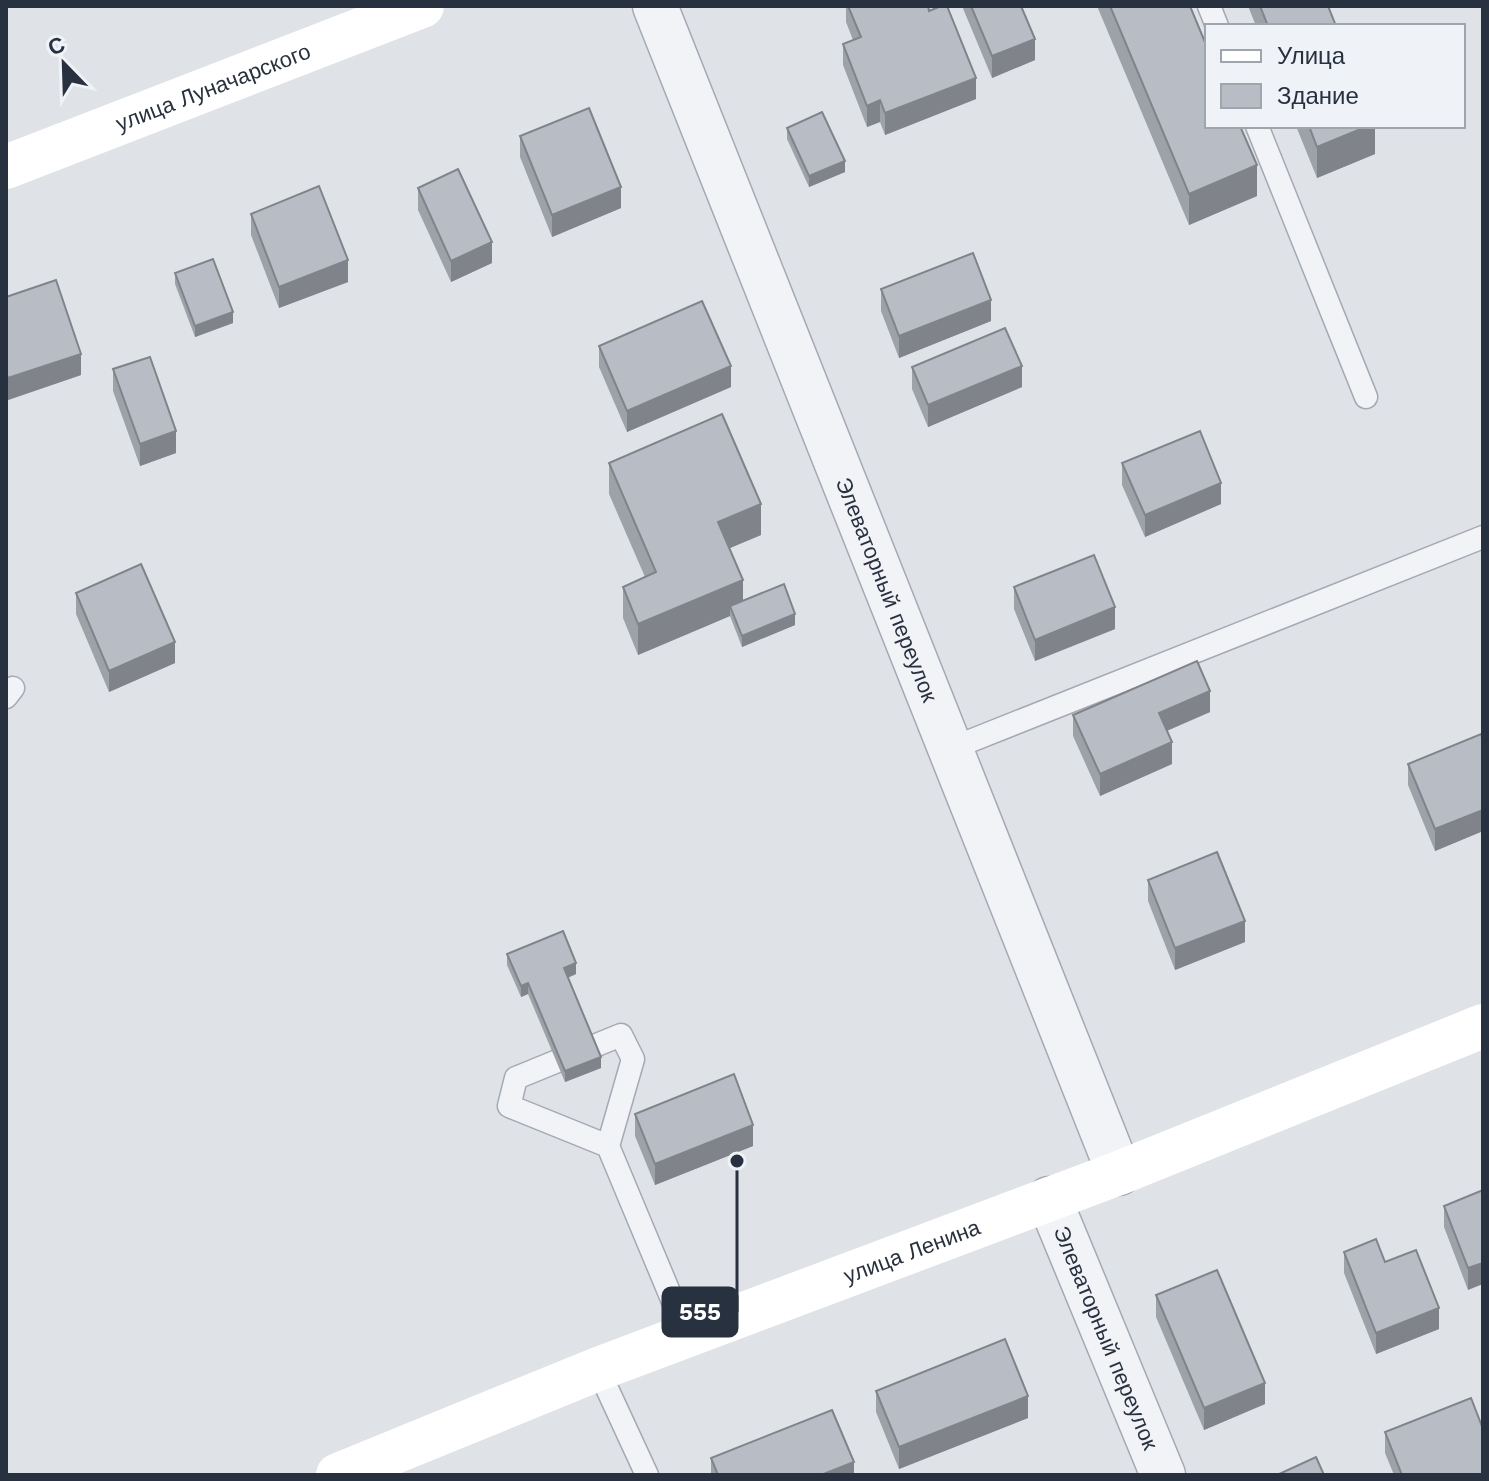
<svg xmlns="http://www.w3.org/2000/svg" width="1489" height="1481" viewBox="0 0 1489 1481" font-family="'Work Sans',sans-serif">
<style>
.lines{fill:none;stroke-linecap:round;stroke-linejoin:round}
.lane-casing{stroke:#a4aab2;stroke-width:25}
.street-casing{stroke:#a4aab2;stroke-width:47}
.lane{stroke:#f2f3f6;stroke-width:22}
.street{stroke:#f2f3f6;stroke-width:44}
.secondary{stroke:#fff;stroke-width:44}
.wall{fill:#9da2a9}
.shaded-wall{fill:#80848a}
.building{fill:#b7bcc5;stroke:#80848a;stroke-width:2}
.labels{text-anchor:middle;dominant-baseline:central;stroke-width:6;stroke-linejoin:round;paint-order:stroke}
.street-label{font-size:22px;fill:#28313f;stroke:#eff2f6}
.leader{fill:none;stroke:#28313f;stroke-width:3}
.callout-dot{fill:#28313f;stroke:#eff2f6;stroke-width:3}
.callout{fill:#28313f;stroke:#28313f;stroke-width:3}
.callout-label{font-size:24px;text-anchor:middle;font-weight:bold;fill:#fff}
</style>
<rect width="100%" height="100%" fill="#dfe3e8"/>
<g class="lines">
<defs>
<g id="lane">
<path d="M1209,6L1217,26"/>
<path d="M1257,126L1366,397"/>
<path d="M6,697L13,688"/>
<path d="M950,749L1483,537"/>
<path d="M608,1146L509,1106L516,1078L621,1035L633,1059L608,1146L687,1335"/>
<path d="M598,1369L647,1475"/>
</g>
<g id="street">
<path id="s1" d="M655,6L1119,1173"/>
<path id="s2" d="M1049,1199L1163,1475"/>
</g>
</defs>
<use href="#lane" class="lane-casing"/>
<use href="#street" class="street-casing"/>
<use href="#lane" class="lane"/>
<use href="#street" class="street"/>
<g class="secondary">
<path id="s3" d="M6,167L422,6"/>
<path id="s4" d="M338,1475L598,1369L1119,1173L1483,1026"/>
</g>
</g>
<g class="wall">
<path d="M846,6H928L976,99L885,135L880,122L867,127L843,65V44L853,40L846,22Z"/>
<path d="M962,6H1021L1035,60L992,78Z"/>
<path d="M1097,6H1190L1257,196L1189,225Z"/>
<path d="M1248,6H1328L1336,26H1256Z"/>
<path d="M1296,126H1375V154L1317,178Z"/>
<path d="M787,128L845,172L809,187L787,139Z"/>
<path d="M520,136L621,208L552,237L520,157Z"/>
<path d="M418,188L492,263L451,282L418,210Z"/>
<path d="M251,214L348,282L279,308L251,235Z"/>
<path d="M175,273L233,323L195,337L175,284Z"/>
<path d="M881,289L991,321L899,358L881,311Z"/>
<path d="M6,297L81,375L8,400L6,394Z"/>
<path d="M599,346L731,387L627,432L599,367Z"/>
<path d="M912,367L1022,387L928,427L912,389Z"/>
<path d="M113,369L176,453L140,466L113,391Z"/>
<path d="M609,463L761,535L730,548L743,601L795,625L742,647L730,616L638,655L623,618V587L645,577L609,494Z"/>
<path d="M1122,463L1221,504L1145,537L1122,485Z"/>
<path d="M1014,587L1115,629L1035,661L1014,609Z"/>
<path d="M76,593L175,663L109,692L76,614Z"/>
<path d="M1210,712L1167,731L1172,764L1100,796L1073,736V715Z"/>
<path d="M1483,740V831L1435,851L1408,785V764Z"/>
<path d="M1148,880L1245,942L1175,970L1148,901Z"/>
<path d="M507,954L576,974L568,978L601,1068L565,1082L528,994L521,997L507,965Z"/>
<path d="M635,1114L753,1146L655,1185L635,1136Z"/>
<path d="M1483,1190L1468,1290L1444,1227V1206Z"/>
<path d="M1344,1252L1385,1262L1439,1329L1376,1354L1344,1273Z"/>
<path d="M1156,1295L1265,1404L1204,1430L1156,1317Z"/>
<path d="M876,1391L1028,1418L899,1469L876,1412Z"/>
<path d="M1385,1432L1483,1475H1394L1385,1453Z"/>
<path d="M711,1458L854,1475H711Z"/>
</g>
<g class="shaded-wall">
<path d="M1035,39V60L992,78V56Z"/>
<path d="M976,78V99L885,135V113Z"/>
<path d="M880,100V122L867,127V106Z"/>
<path d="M1368,126H1375V154L1317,178V147Z"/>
<path d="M845,161V172L809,187V176Z"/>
<path d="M1257,165V196L1189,225V194Z"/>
<path d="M621,187V208L552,237V215Z"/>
<path d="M492,242V263L451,282V261Z"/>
<path d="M348,260V282L279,308V287Z"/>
<path d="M991,300V321L899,358V336Z"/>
<path d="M233,312V323L195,337V326Z"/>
<path d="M81,354V375L8,400V378Z"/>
<path d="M731,366V387L627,432V411Z"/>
<path d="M1022,366V387L928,427V405Z"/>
<path d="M176,431V453L140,466V444Z"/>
<path d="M1221,483V504L1145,537V515Z"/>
<path d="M761,504V535L718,553V522Z"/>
<path d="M743,580V611L730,606V616L638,655V624Z"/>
<path d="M1115,607V629L1035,661V640Z"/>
<path d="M795,614V625L742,647V636Z"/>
<path d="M175,642V663L109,692V671Z"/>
<path d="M1210,691V712L1159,734V713Z"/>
<path d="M1172,742V764L1100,796V774Z"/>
<path d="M1483,810V831L1435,851V829Z"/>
<path d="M1245,921V942L1175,970V948Z"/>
<path d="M576,963V974L564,979V968Z"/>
<path d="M528,983V994L521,997V986Z"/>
<path d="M601,1057V1068L565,1082V1071Z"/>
<path d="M753,1125V1146L655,1185V1164Z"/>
<path d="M1483,1263V1284L1468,1290V1268Z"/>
<path d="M1439,1308V1329L1376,1354V1333Z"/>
<path d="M1265,1383V1404L1204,1430V1408Z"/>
<path d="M1028,1396V1418L899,1469V1447Z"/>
<path d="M854,1462V1475H821Z"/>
</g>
<g class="building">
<path d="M848,6H928L929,11L941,6H947L976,78L885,113L880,100L867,106L843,44L861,37Z"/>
<path d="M971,6H1021L1035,39L992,56Z"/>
<path d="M1110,6H1190L1207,47V126H1240L1257,165L1189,194Z"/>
<path d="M1260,6H1328L1336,26H1268Z"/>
<path d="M589,108L621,187L552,215L520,136Z"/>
<path d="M822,112L845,161L809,176L787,128Z"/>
<path d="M1309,126H1368L1317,147Z"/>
<path d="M458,169L492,242L451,261L418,188Z"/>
<path d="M319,186L348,260L279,287L251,214Z"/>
<path d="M973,253L991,300L899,336L881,289Z"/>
<path d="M213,259L233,312L195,326L175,273Z"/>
<path d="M56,280L81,354L8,378L6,372V297Z"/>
<path d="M702,301L731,366L627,411L599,346Z"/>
<path d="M1005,328L1022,366L928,405L912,367Z"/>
<path d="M150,357L176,431L140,444L113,369Z"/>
<path d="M722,414L761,504L718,522L743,580L638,624L623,587L656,572L609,463Z"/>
<path d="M1200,431L1221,483L1145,515L1122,463Z"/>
<path d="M1094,555L1115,607L1035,640L1014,587Z"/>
<path d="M141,564L175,642L109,671L76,593Z"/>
<path d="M784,584L795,614L742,636L730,606Z"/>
<path d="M1197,661L1210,691L1159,713L1172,742L1100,774L1073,715Z"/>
<path d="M1481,734L1483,740V810L1435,829L1408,764Z"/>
<path d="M1217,852L1245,921L1175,948L1148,880Z"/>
<path d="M563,931L576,963L564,968L601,1057L565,1071L528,983L521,986L507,954Z"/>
<path d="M734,1074L753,1125L655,1164L635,1114Z"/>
<path d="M1483,1190V1263L1468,1268L1444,1206Z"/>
<path d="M1376,1239L1385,1262L1416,1250L1439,1308L1376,1333L1344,1252Z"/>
<path d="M1217,1270L1265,1383L1204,1408L1156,1295Z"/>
<path d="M1005,1339L1028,1396L899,1447L876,1391Z"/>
<path d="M1471,1398L1483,1429V1475H1402L1385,1432Z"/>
<path d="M832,1410L854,1462L821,1475H718L711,1458Z"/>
<path d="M1316,1457L1324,1475H1277Z"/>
</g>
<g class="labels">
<g class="street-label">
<text stroke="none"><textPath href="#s3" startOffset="222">улица Луначарского</textPath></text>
<text stroke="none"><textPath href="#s1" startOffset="628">Элеваторный переулок</textPath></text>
<text stroke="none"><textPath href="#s4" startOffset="616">улица Ленина</textPath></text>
<text stroke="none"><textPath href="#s2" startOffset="150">Элеваторный переулок</textPath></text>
</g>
</g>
<path class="leader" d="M737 1161L737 1312"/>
<circle class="callout-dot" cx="737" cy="1161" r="8"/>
<rect class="callout" x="663" y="1288" width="74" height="48" rx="8"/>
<g class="callout-label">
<text x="700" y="1320">555</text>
</g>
<rect width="1489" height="1481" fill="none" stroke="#28313f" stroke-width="16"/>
<rect x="1205" y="24" width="260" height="104" fill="#eff2f6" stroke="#9fa5ad" stroke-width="2"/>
<rect x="1221" y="50" width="40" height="12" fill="#ffffff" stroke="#9fa5ad" stroke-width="2"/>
<text x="1277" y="64" font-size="24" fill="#28313f">Улица</text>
<rect x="1221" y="84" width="40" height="24" fill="#b7bcc5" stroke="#9fa5ad" stroke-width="2"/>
<text x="1277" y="104" font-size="24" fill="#28313f">Здание</text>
<g transform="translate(64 64) rotate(337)" stroke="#eff2f6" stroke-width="6" paint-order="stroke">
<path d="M0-6L14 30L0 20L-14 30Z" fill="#28313f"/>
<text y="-12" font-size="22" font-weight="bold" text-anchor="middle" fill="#28313f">С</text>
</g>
</svg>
